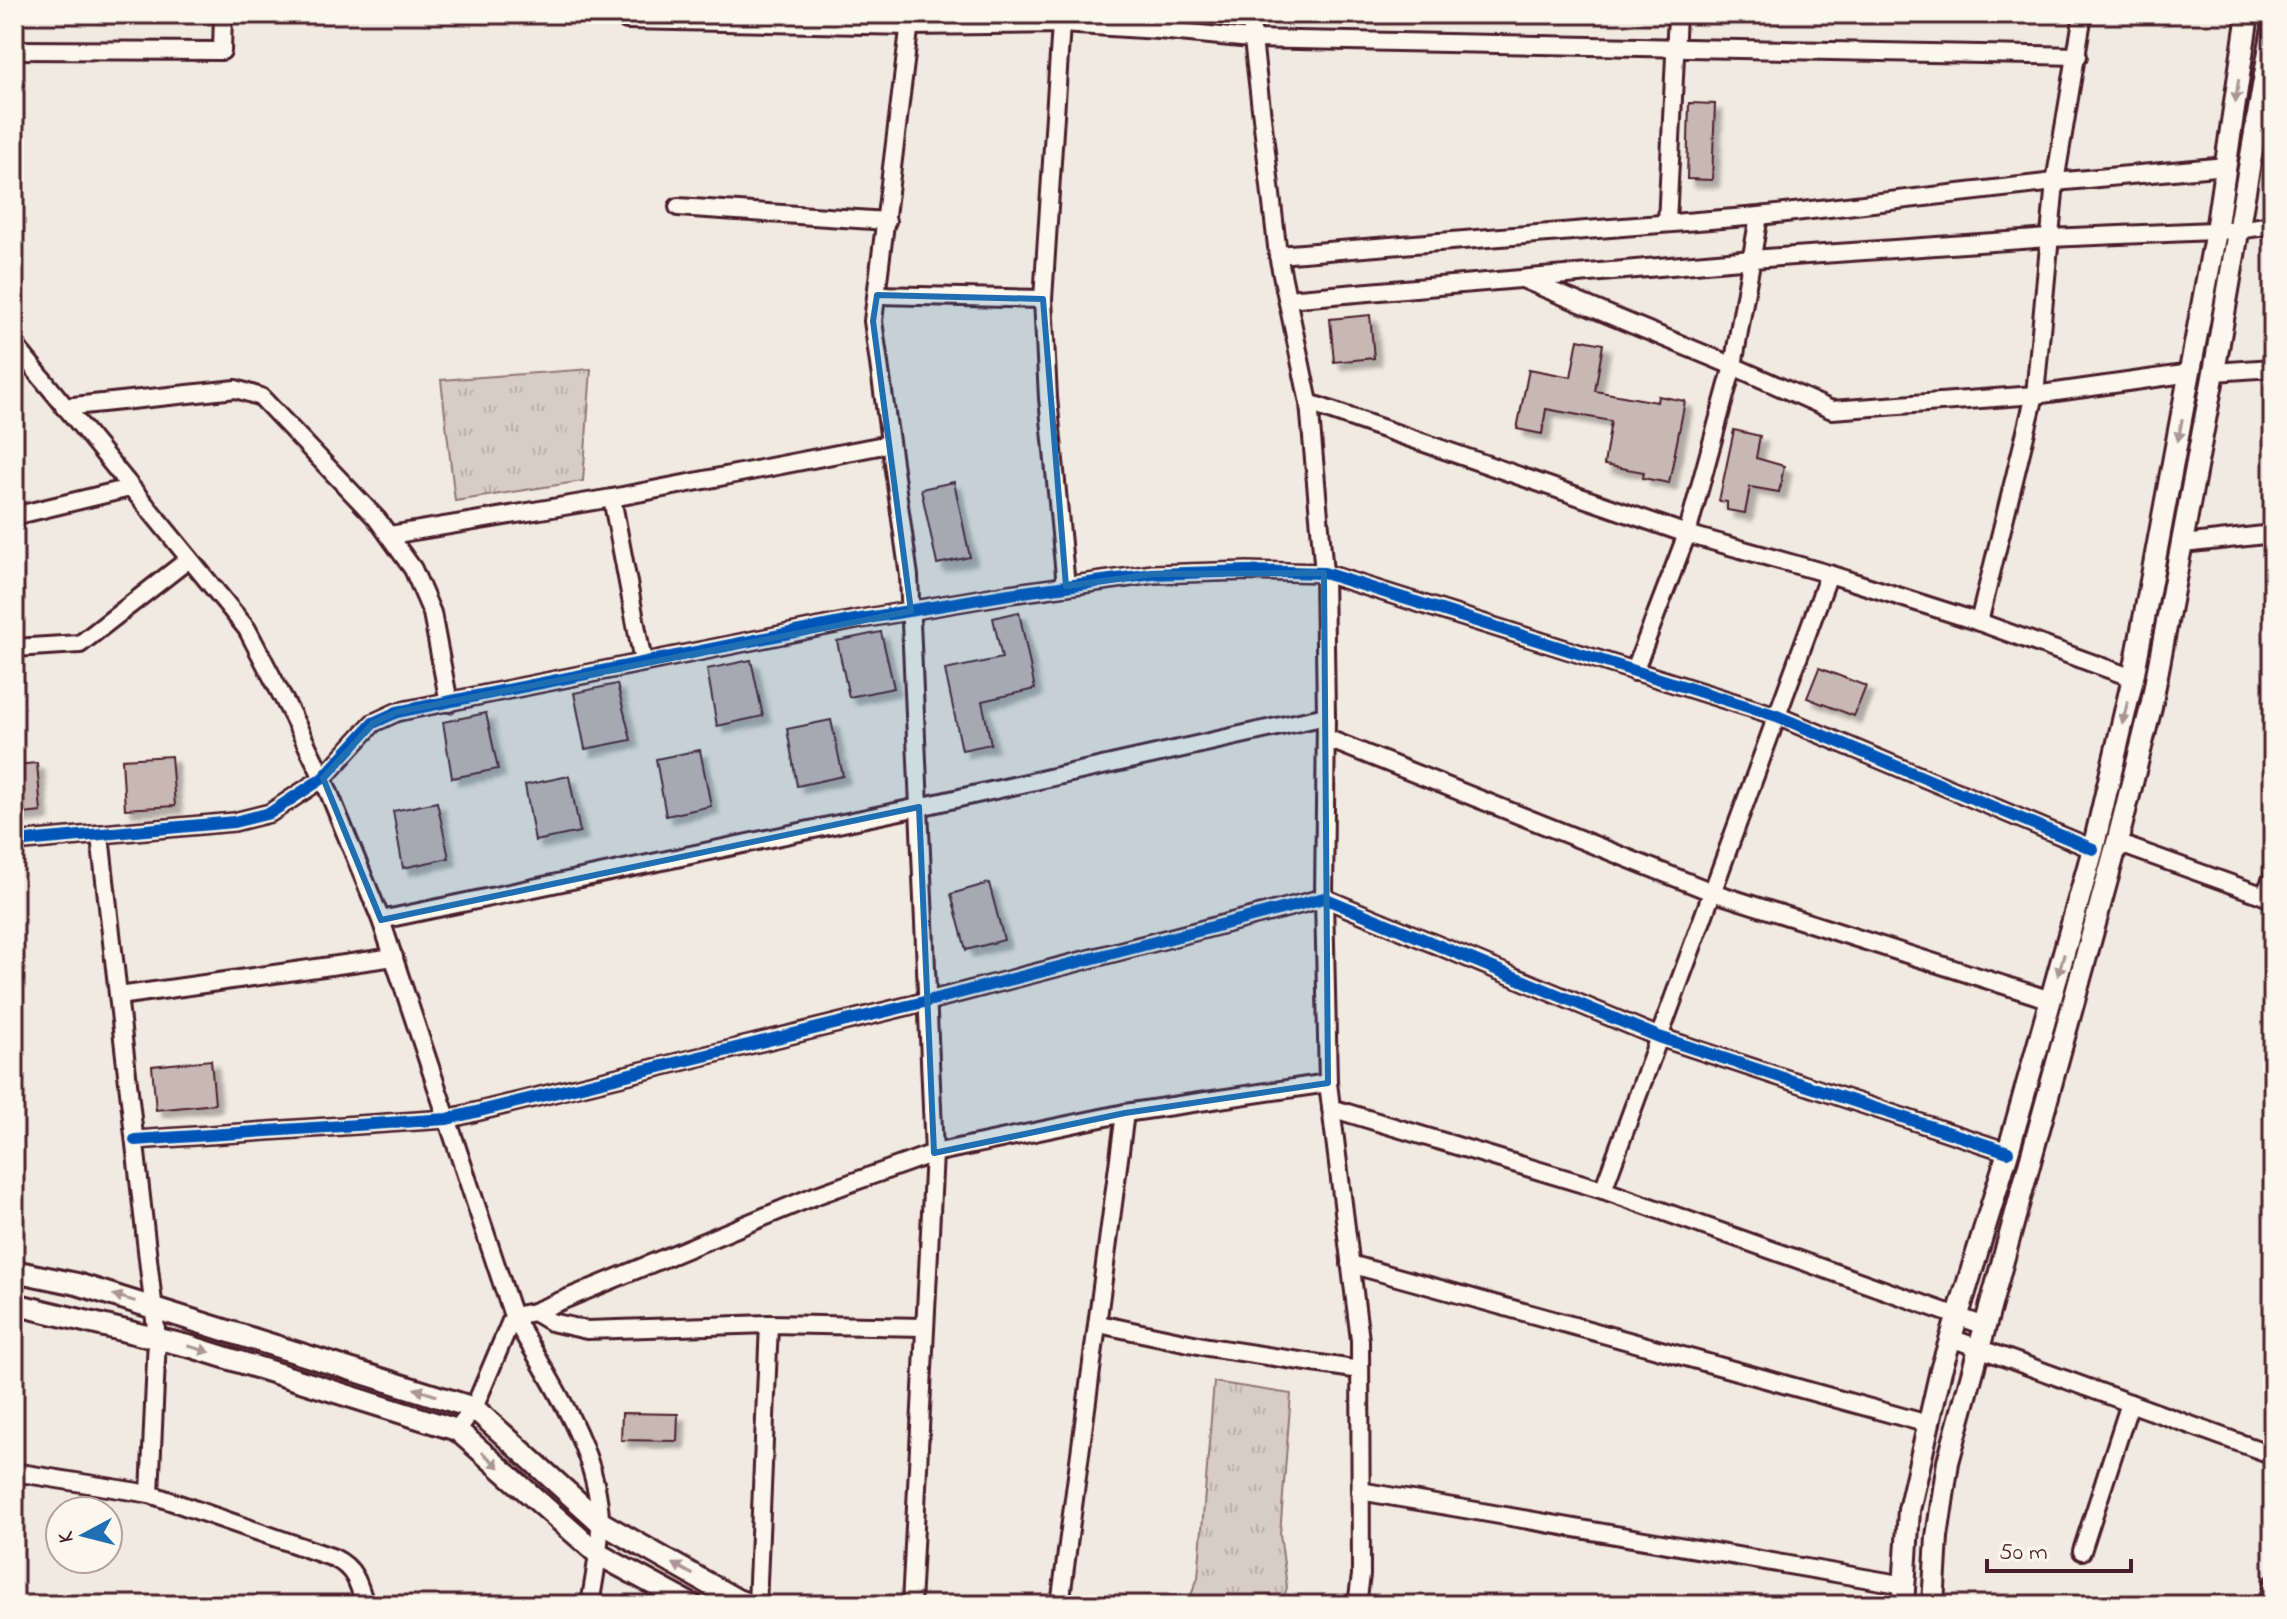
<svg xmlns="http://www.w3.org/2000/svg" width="2287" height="1619" viewBox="0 0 2287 1619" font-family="'Indie Flower',sans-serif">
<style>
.park{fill:url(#park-tufts);stroke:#917678;stroke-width:2}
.building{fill:#c8b8b3;stroke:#4a1f2b;stroke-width:2;filter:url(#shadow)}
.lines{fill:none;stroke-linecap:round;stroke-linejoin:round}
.minor-casing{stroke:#4a1f2b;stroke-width:22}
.tertiary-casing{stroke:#4a1f2b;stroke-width:26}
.minor{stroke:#fbf7ec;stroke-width:16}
.tertiary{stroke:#fbf7ec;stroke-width:20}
.cycleway-casing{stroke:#fbf7ec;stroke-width:17}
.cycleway{stroke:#0057b8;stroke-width:12}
.oneway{fill:#ab9695}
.marked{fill:#1f6fb2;fill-opacity:0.2;stroke:#1f6fb2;stroke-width:6;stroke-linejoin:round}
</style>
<defs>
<pattern id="park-tufts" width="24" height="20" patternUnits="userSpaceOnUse" patternTransform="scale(2)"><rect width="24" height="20" fill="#d8ccc6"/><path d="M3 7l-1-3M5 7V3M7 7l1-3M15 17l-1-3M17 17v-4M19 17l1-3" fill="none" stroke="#bbafaa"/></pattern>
<filter id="shadow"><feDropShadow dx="7" dy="7" stdDeviation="2" flood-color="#0004"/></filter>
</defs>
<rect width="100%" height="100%" fill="#f0eae0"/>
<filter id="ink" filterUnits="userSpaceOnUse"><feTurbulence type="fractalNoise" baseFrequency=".0125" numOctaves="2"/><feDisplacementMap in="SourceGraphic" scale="16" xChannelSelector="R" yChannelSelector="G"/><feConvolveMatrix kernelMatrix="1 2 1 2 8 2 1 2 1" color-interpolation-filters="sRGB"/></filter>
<g filter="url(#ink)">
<g class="park">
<path d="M591,369L583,481L455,501L441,380Z"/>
<path d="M1214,1382L1291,1394L1280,1534L1287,1587L1282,1605H1187L1198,1578Z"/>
</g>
<g class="building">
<path d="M1689,103L1715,104L1712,180L1687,179Z"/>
<path d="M1370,315L1374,358L1334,362L1330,319Z"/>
<path d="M1578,339L1603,344L1595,391L1657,402L1658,396L1685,401L1669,483L1643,478L1644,472L1604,465L1611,421L1546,409L1542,434L1517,429L1529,369L1571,377Z"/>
<path d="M1734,430L1760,436L1756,458L1784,466L1779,492L1750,487L1745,513L1727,510V502L1719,501Z"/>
<path d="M954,482L970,557L937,564L921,489Z"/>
<path d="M1019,612L1035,689L982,701L991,744L962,750L945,670L1002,658L993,618Z"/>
<path d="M881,632L894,688L849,697L837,641Z"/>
<path d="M751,660L763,716L717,726L707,669Z"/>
<path d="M1819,668L1866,686L1854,716L1807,698Z"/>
<path d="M617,684L631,740L585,749L574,693Z"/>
<path d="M486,713L498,769L452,778L443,722Z"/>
<path d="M831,720L843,776L797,786L787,729Z"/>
<path d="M700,750L711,806L666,816L656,759Z"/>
<path d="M171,756L175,806L125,809L122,759Z"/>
<path d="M37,763L41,812L14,815V765Z"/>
<path d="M569,776L580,832L535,841L525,785Z"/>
<path d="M437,802L449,858L403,868L393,811Z"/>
<path d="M989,883L1004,940L966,950L951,894Z"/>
<path d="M211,1060L215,1104L156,1110L152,1066Z"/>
<path d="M622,1413L678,1414L677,1441L621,1440Z"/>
</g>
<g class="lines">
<defs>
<g id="minor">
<path d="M627,14V20L911,26L1061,24L1159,30L1251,39L2078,56"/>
<path d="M1250,14L1278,255L1309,403L1324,573L1326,716L1324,898L1328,1083L1360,1340L1361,1575L1357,1605"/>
<path d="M1061,24L1043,299L1048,398L1066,586"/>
<path d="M14,50L222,51L223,14"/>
<path d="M678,207L887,221"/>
<path d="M1667,223L1677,14"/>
<path d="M1278,255L1759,216L2055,182L2226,166"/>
<path d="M1525,280L1733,366L1832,410L2035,395L2191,373"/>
<path d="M877,295L1043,299"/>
<path d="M1287,299L1752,259L2049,238L2237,230L2273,225"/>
<path d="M14,344L247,629L292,715L323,778L381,920L513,1316L474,1408L457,1430"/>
<path d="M2214,372L2273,368"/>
<path d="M1309,403L1687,534L1829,574L1979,622L2133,678"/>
<path d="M64,407L236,389L261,397L377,519L413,569L432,613L449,703"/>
<path d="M612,498L643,662"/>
<path d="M14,516L130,488"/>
<path d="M390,535L612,498L889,444"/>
<path d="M2183,544L2273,534"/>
<path d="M1979,622L2035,395L2055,182L2083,14"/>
<path d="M14,648L80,644L189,559"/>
<path d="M1634,672L1687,534L1733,366L1759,216"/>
<path d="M1326,738L1712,892L2051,1000"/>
<path d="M100,836L157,1338L150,1494"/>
<path d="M14,842L234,822L270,813L323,778L373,723L397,712L855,620L1009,594L1153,574L1247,571L1324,573L1777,716L2093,849"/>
<path d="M2117,843L2273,899"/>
<path d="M2264,896L2273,876"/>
<path d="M381,920L919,807L1326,716"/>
<path d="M119,996L394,957"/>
<path d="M1331,1108L1603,1190L1985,1326"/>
<path d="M135,1140L447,1119L928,1001L1324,898L1659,1037L2008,1152"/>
<path d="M1603,1190L1829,574"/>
<path d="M1350,1264L1928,1424"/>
<path d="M534,1312L551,1322L587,1330L769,1324L924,1327"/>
<path d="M1099,1324L1208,1347L1360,1370"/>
<path d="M1951,1338L2273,1455"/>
<path d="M14,1472L150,1494L334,1558C355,1568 359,1584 365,1605"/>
<path d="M1360,1491L1905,1585"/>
<path d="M2082,1551L2130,1403"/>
<path d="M590,1605C594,1579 600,1552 600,1525C601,1453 548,1377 513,1316L534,1312L817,1195L934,1153L1125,1113L1328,1083"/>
<path d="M757,1605L769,1324"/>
<path d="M911,1605L934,1153L909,576L873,321L911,14"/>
<path d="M1060,1605L1125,1113"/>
<path d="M2267,1605L2273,1584"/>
</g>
<g id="tertiary">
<path d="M14,1271L77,1284L474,1408L600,1522L737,1600L751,1605"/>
<path d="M14,1304L192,1347L457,1430L598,1554L692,1605"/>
<path d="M1903,1605L1909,1510L1941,1370L2008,1152L2093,849L2133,678L2216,231L2248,14"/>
<path d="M1933,1605L1937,1537L1948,1462L2117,843L2151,707L2214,372L2273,28"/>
</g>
</defs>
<use href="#minor" class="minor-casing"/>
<use href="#tertiary" class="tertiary-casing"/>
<use href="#minor" class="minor"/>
<use href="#tertiary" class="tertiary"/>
<defs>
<g id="cycleway">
<path d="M14,842L234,822L270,813L323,778L373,723L397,712L855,620L1009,594L1153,574L1247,571L1324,573L1777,716L2093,849"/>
<path d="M135,1140L447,1119L928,1001L1324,898L1659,1037L2008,1152"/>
</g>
</defs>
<use href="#cycleway" class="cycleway-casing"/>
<use href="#cycleway" class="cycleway"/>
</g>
<defs><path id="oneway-solid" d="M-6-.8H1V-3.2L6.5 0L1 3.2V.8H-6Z" transform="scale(2)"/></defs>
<g class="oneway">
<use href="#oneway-solid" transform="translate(2237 91) rotate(98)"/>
<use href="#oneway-solid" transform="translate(2180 430) rotate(101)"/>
<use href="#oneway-solid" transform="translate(2125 713) rotate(103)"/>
<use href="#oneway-solid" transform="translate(2061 965) rotate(106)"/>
<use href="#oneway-solid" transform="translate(124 1298) rotate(-163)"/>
<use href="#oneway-solid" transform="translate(199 1349) rotate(16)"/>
<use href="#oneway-solid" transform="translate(425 1392) rotate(-162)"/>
<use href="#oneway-solid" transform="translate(491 1460) rotate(41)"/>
<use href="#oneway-solid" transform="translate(683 1569) rotate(-151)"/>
</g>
</g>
<path class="marked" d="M877,295L1043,299L1066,586L1153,574L1324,573L1328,1083L1125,1113L934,1153L919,807L381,920L323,778L373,723L397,712L911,611L873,321Z"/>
<rect width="2287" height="1619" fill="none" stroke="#fbf7ec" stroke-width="48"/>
<rect x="24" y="24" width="2239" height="1571" fill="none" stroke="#4a1f2b" stroke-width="3" filter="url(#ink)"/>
<g transform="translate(84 1535) rotate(263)"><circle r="38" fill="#fbf7ec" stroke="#b4a19f" stroke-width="2"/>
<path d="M0-6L14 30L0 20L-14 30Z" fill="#1f6fb2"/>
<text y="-12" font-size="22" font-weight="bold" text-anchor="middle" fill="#4a1f2b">K</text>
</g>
<path d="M1987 1559v12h144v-12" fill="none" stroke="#4a1f2b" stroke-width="4"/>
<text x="1999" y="1559" font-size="24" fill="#4a1f2b" stroke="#fbf7ec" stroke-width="6" paint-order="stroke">50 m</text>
</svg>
